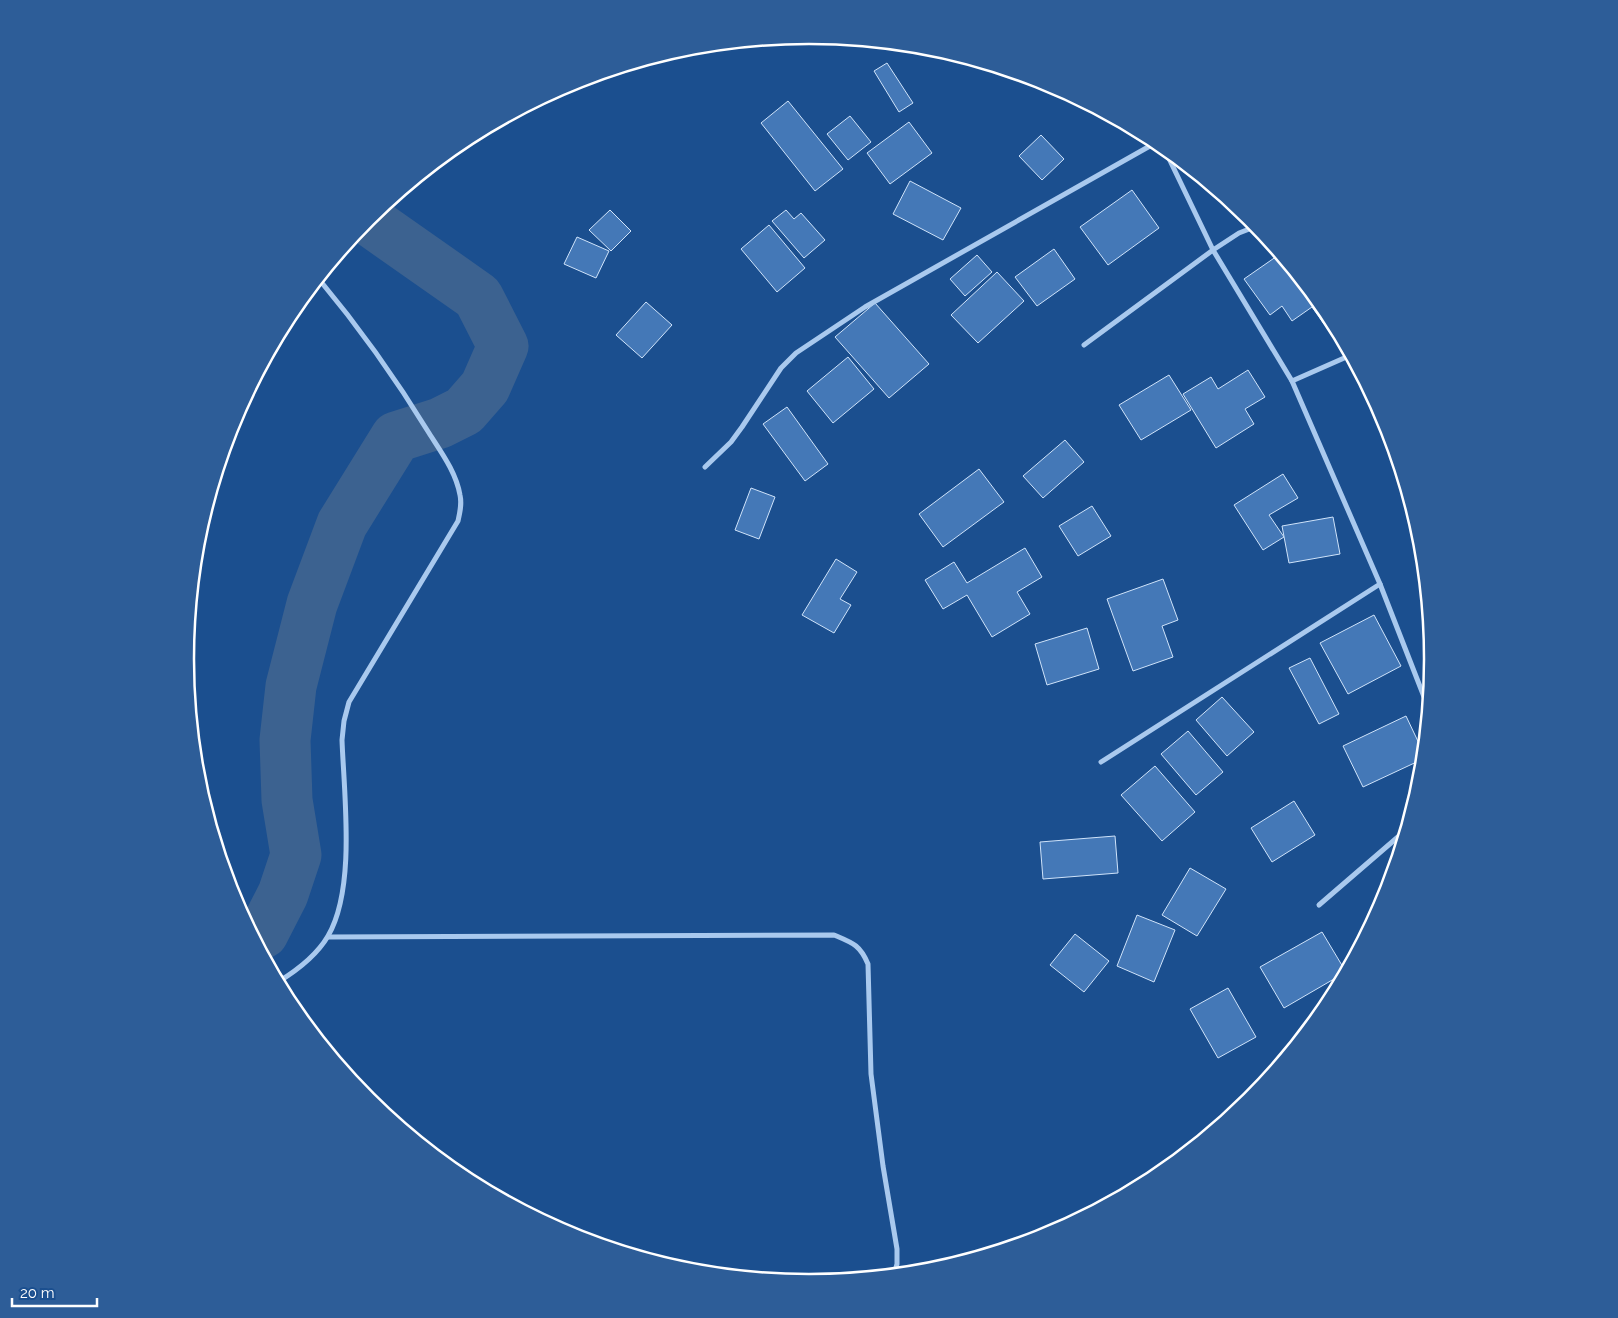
<svg xmlns="http://www.w3.org/2000/svg" width="1618" height="1318" viewBox="0 0 1618 1318" font-family="Raleway,sans-serif">
<style>
.lines{fill:none;stroke-linecap:round;stroke-linejoin:round}
.river{stroke:#3c6290;stroke-width:51}
.building{fill:#4478b7;stroke:#cfe3fa}
.street{stroke:#a9c9ee;stroke-width:5}
.rim{fill:none;stroke:#fff;stroke-width:2.5}
</style>
<rect width="100%" height="100%" fill="#1b4f8f"/>
<g class="lines">
<path class="river" d="M254,938L263,933L283,894L296,855L287,800L285,740L291,686L312,604L342,524L396,437L440,423L464,411L485,387L503,346L478,297L367,219"/>
</g>
<g class="building">
<path d="M887,63L913,103L899,112L874,71Z"/>
<path d="M788,101L843,169L815,191L761,123Z"/>
<path d="M850,116L871,142L848,160L827,134Z"/>
<path d="M909,122L932,153L890,184L867,153Z"/>
<path d="M1041,135L1064,159L1042,180L1019,156Z"/>
<path d="M910,181L961,208L943,240L893,214Z"/>
<path d="M1132,190L1159,228L1108,265L1080,227Z"/>
<path d="M610,210L631,231L611,251L589,230Z"/>
<path d="M786,210L794,219L801,213L825,240L804,258L772,221Z"/>
<path d="M769,225L805,268L777,292L741,249Z"/>
<path d="M577,237L609,251L596,278L564,264Z"/>
<path d="M1054,249L1075,279L1037,306L1015,277Z"/>
<path d="M1280,254L1328,313L1331,319L1324,324L1312,307L1292,321L1282,306L1270,315L1244,279Z"/>
<path d="M977,255L992,272L965,296L950,279Z"/>
<path d="M997,272L1024,301L978,343L951,315Z"/>
<path d="M646,302L672,325L642,358L616,335Z"/>
<path d="M875,303L929,364L889,398L835,337Z"/>
<path d="M848,357L874,389L833,423L807,391Z"/>
<path d="M1248,370L1265,397L1245,409L1254,424L1216,448L1183,394L1211,377L1218,389Z"/>
<path d="M1169,375L1191,410L1141,440L1119,405Z"/>
<path d="M787,407L828,464L805,481L763,424Z"/>
<path d="M1065,440L1084,462L1043,498L1023,476Z"/>
<path d="M979,469L1004,502L943,547L919,514Z"/>
<path d="M1283,474L1298,498L1269,515L1284,537L1263,550L1234,505Z"/>
<path d="M751,488L775,497L759,539L735,530Z"/>
<path d="M1092,506L1111,536L1078,556L1059,526Z"/>
<path d="M1333,517L1340,554L1289,563L1282,526Z"/>
<path d="M1025,548L1042,577L1017,592L1030,614L992,637L967,595L943,609L925,580L954,562L967,583Z"/>
<path d="M836,559L857,572L840,599L851,605L834,633L802,615Z"/>
<path d="M1163,579L1178,620L1162,626L1173,657L1133,671L1107,599Z"/>
<path d="M1374,615L1401,666L1348,694L1320,643Z"/>
<path d="M1087,628L1099,669L1047,685L1035,644Z"/>
<path d="M1310,658L1339,714L1319,724L1289,668Z"/>
<path d="M1222,697L1254,732L1227,756L1196,720Z"/>
<path d="M1406,716L1424,754L1423,759L1363,787L1343,746Z"/>
<path d="M1188,731L1223,772L1196,795L1161,754Z"/>
<path d="M1155,766L1195,812L1162,841L1121,795Z"/>
<path d="M1294,801L1315,835L1272,862L1251,828Z"/>
<path d="M1115,836L1118,873L1043,879L1040,842Z"/>
<path d="M1190,868L1226,889L1197,936L1162,915Z"/>
<path d="M1137,915L1175,930L1154,982L1117,966Z"/>
<path d="M1322,932L1346,972L1284,1008L1260,967Z"/>
<path d="M1075,934L1109,961L1084,992L1050,965Z"/>
<path d="M1228,988L1256,1037L1218,1058L1190,1009Z"/>
</g>
<g class="lines">
<g class="street">
<path d="M1163,146L1213,250L1292,381L1380,584L1428,707"/>
<path d="M1084,345L1213,250L1239,233L1257,226"/>
<path d="M1292,381L1351,355"/>
<path d="M705,467L731,442L742,427L781,368L796,353L865,307L1157,142"/>
<path d="M1101,762L1380,584"/>
<path d="M1319,905L1406,830"/>
<path d="M328,937L834,935C853,943 860,945 868,964L871,1074L883,1166L897,1249V1264L894,1275"/>
<path d="M278,982C296,971 317,955 328,936C356,888 344,795 342,740L344,721L349,702L458,521C460,512 462,504 460,495C456,472 441,452 429,433C396,379 359,327 318,278"/>
</g>
</g>
<path d="M0 0H1618V1318H0ZM194 659a615 615 0 1 1 1230 0a615 615 0 1 1-1230 0Z" fill="#2d5d98" fill-rule="evenodd"/>
<path class="rim" d="M194 659a615 615 0 1 1 1230 0a615 615 0 1 1-1230 0Z"/>
<path d="M12 1298v8h85v-8" fill="none" stroke="#ffffff" stroke-width="2.5"/>
<text x="20" y="1298" font-size="15" fill="#ffffff" stroke="#1b4f8f" stroke-width="4" paint-order="stroke">20 m</text>
</svg>
